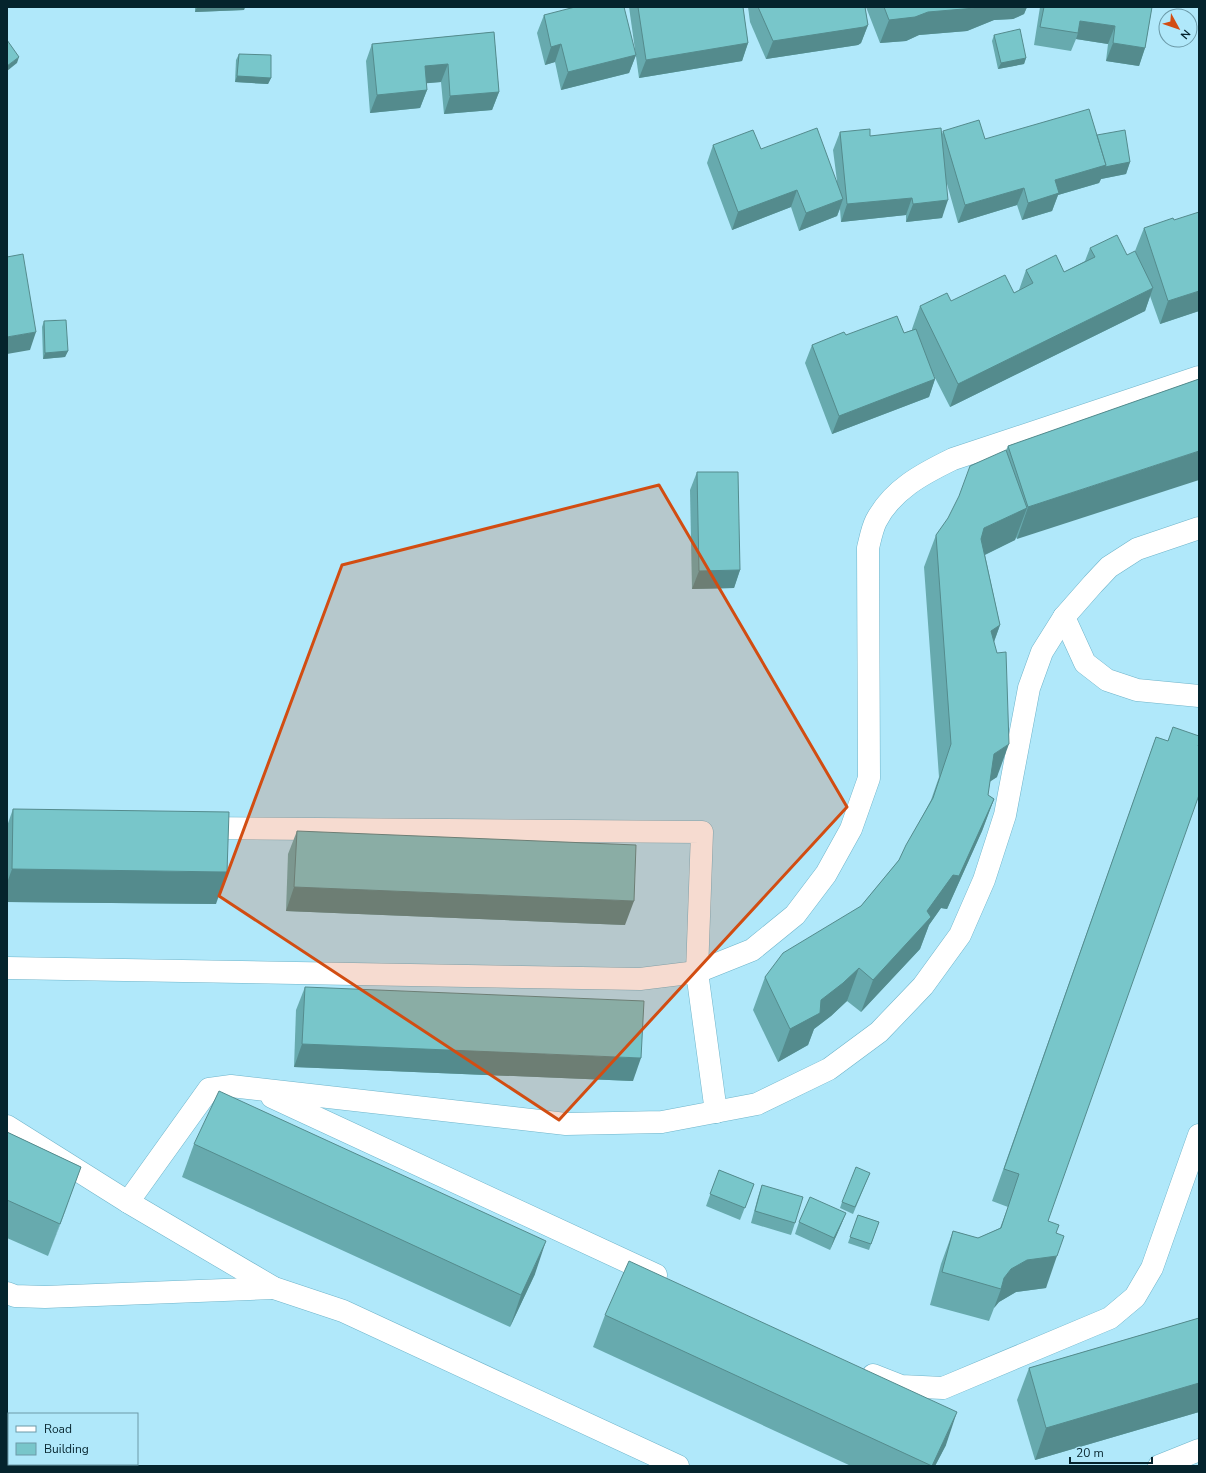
<svg xmlns="http://www.w3.org/2000/svg" width="1206" height="1473" viewBox="0 0 1206 1473" font-family="'Nunito Sans',sans-serif">
<style>
.lines{fill:none;stroke-linecap:round;stroke-linejoin:round}
.minor-casing{stroke:#6eb4ca;stroke-width:23}
.minor{stroke:#fff;stroke-width:22}
.wall{fill:#67aaae}
.shaded-wall{fill:#548b8d}
.building{fill:#78c6ca;stroke:#548b8d}
.marked{fill:#d24d12;fill-opacity:0.2;stroke:#d24d12;stroke-width:3;stroke-linejoin:round}
</style>
<rect width="100%" height="100%" fill="#b0e8fa"/>
<g class="lines">
<defs>
<g id="minor">
<path d="M1064,617L1085,663L1107,680L1137,690L1199,696"/>
<path d="M198,828L702,832L697,972L716,1112"/>
<path d="M7,968L640,979L697,972L752,950L795,915L826,874L851,829L869,778L868,548C870,540 872,529 876,521C892,490 922,474 953,459L1199,377"/>
<path d="M272,1097L656,1275"/>
<path d="M7,1126L128,1202L274,1288L343,1311L678,1466"/>
<path d="M128,1202L209,1089L231,1086L566,1124L662,1122L757,1104L829,1069L879,1032L923,986L960,935L984,880L1005,815L1029,688L1042,652L1064,617L1093,584L1109,567L1137,549L1199,528"/>
<path d="M7,1293L15,1296L45,1297L274,1288"/>
<path d="M873,1375L901,1386L943,1388L1110,1318L1135,1297L1152,1268L1199,1135"/>
<path d="M1159,1466L1199,1450"/>
</g>
</defs>
<use href="#minor" class="minor-casing"/>
<use href="#minor" class="minor"/>
</g>
<g class="wall">
<path d="M195,7H245L244,10L195,12Z"/>
<path d="M629,7H743L748,43L742,61L639,78Z"/>
<path d="M748,7H865L868,25L861,43L858,45L766,59L750,22Z"/>
<path d="M866,7H1027L1024,14L1013,19L994,20L967,31L919,35L906,41L880,43Z"/>
<path d="M1040,7H1152L1145,48L1139,66L1106,61L1108,44L1076,39L1071,51L1034,45Z"/>
<path d="M544,15L636,55L629,73L561,90L555,62L545,65L537,33Z"/>
<path d="M494,32L499,92L492,110L444,114L441,82L426,83L427,90L420,108L370,113L366,61L372,44Z"/>
<path d="M994,35L1026,58L1024,64L998,69L992,41Z"/>
<path d="M239,54L271,78L268,84L235,82L236,60Z"/>
<path d="M943,131L985,139L1097,135L1130,162L1126,174L1101,179L1099,183L1058,195L1052,211L1022,220L1017,205L958,223L947,184L942,218L906,222V215L841,222L840,209L837,216L799,231L791,207L732,230L707,163L713,145L761,149L837,181L833,150L840,132L870,136L942,134Z"/>
<path d="M1144,228L1199,311L1160,324L1150,296L1145,311L950,407L931,370L935,379L929,397L832,434L805,363L812,345L846,335L904,333L912,330V329L920,306L1014,293L1019,290L1026,270L1064,272L1085,261L1090,248L1127,255L1136,253L1135,251Z"/>
<path d="M44,321L68,351L65,357L43,359L42,327Z"/>
<path d="M1199,379L1017,539L1016,537L1015,540L985,555L1000,625L994,642L997,777L990,781L988,795L994,799L982,831L947,909L941,908L929,925L920,949L861,1012L847,1001L831,1016L814,1029L808,1045L778,1062L753,1010L765,977L861,906L899,860L931,800L939,777L924,567L936,535L1006,450L1008,446Z"/>
<path d="M697,472L740,570L734,588L692,589L690,490Z"/>
<path d="M1173,727L1048,1221L1056,1233L1046,1288L1016,1292L999,1302L994,1308L989,1321L930,1305L941,1264L953,1231L978,1238L1000,1228L1008,1207L992,1201L1156,737L1168,741Z"/>
<path d="M13,809L216,904L7,902V826Z"/>
<path d="M297,831L625,925L286,911L288,854Z"/>
<path d="M305,987L633,1081L294,1067L296,1010Z"/>
<path d="M7,1132L81,1167L48,1256L7,1238Z"/>
<path d="M194,1144L535,1274L510,1327L182,1177Z"/>
<path d="M719,1170L754,1184L740,1220L706,1206Z"/>
<path d="M870,1173L853,1214L840,1208L842,1202Z"/>
<path d="M762,1185L795,1223L791,1235L751,1223L758,1197Z"/>
<path d="M846,1213L841,1225L830,1250L795,1234L799,1222Z"/>
<path d="M858,1215L879,1222L869,1250L848,1243Z"/>
<path d="M605,1315L946,1445L935,1466H851L593,1347Z"/>
<path d="M1199,1318V1412L1035,1460L1017,1400L1029,1368Z"/>
</g>
<g class="shaded-wall">
<path d="M197,7H245L244,10L195,12Z"/>
<path d="M977,7H1027L1024,14L1013,19L994,20L967,31L919,35L906,41L880,43L889,20L928,12Z"/>
<path d="M1080,21L1115,26L1108,44L1076,39L1078,33Z"/>
<path d="M868,25L861,43L858,45L766,59L773,41Z"/>
<path d="M748,43L742,61L639,78L646,60Z"/>
<path d="M1113,43L1145,48L1139,66L1106,61Z"/>
<path d="M561,44L555,62L545,65L551,47Z"/>
<path d="M636,55L629,73L561,90L568,72Z"/>
<path d="M19,57L17,63L7,71V66Z"/>
<path d="M1026,58L1024,64L998,69L1001,63Z"/>
<path d="M448,64L441,82L418,84L425,66Z"/>
<path d="M237,76L271,78L268,84L235,82Z"/>
<path d="M427,90L420,108L370,113L377,95Z"/>
<path d="M499,92L492,110L444,114L450,96Z"/>
<path d="M1130,162L1126,174L1101,179L1099,183L1058,195L1052,211L1022,220L1028,203L1055,180L1106,165Z"/>
<path d="M1024,188L1017,205L958,223L965,205Z"/>
<path d="M797,190L791,207L732,230L738,212Z"/>
<path d="M912,198L906,215L841,222L847,204Z"/>
<path d="M843,199L837,216L799,231L806,213Z"/>
<path d="M948,200L942,218L906,222L913,204Z"/>
<path d="M1153,288L1145,311L950,407L958,384Z"/>
<path d="M1199,291V311L1160,324L1168,301Z"/>
<path d="M36,332L30,350L7,354V337Z"/>
<path d="M68,351L65,357L43,359L45,353Z"/>
<path d="M935,379L929,397L832,434L839,416Z"/>
<path d="M1199,451V480L1017,539L1028,507Z"/>
<path d="M1027,508L1015,540L972,561L984,528Z"/>
<path d="M740,570L734,588L692,589L699,571Z"/>
<path d="M1000,625L988,658L991,631Z"/>
<path d="M1009,744L997,777L982,787L994,754Z"/>
<path d="M994,799L982,831L947,909L941,908L929,925L920,949L861,1012L873,980L927,911Z"/>
<path d="M12,869L227,872L216,904L7,902V883Z"/>
<path d="M294,887L634,901L625,925L286,911Z"/>
<path d="M859,968L847,1001L831,1016L814,1029L808,1045L778,1062L790,1029L821,1000Z"/>
<path d="M302,1044L641,1058L633,1081L294,1067Z"/>
<path d="M70,1199L48,1256L60,1224Z"/>
<path d="M846,1213L841,1225L830,1250L834,1238Z"/>
<path d="M546,1241L535,1274L510,1327L521,1295Z"/>
<path d="M1057,1256L1046,1288L1016,1292L999,1302L994,1308L1001,1289L1004,1278L1011,1269L1027,1260Z"/>
<path d="M1199,1383V1412L1035,1460L1046,1428Z"/>
<path d="M957,1412L946,1445L935,1466H932Z"/>
</g>
<g class="building">
<path d="M575,7H624L636,55L568,72L561,44L551,47L544,15Z"/>
<path d="M638,7H743L748,43L646,60Z"/>
<path d="M758,7H865L868,25L864,27L773,41Z"/>
<path d="M884,7H977L975,8L928,12L915,17L889,20Z"/>
<path d="M1044,7H1152L1145,48L1113,43L1115,26L1080,21L1078,33L1040,27Z"/>
<path d="M1020,29L1026,58L1001,63L994,35Z"/>
<path d="M494,32L499,92L450,96L448,64L425,66L427,90L377,95L372,44Z"/>
<path d="M7,40L19,57L7,66Z"/>
<path d="M239,54L271,55V78L237,76Z"/>
<path d="M1089,109L1106,165L1055,180L1059,193L1028,203L1024,188L965,205L943,131L979,120L985,139Z"/>
<path d="M817,128L843,199L806,213L797,190L738,212L713,145L753,130L761,149Z"/>
<path d="M941,128L948,200L913,204L912,198L847,204L840,132L870,129V136Z"/>
<path d="M1125,130L1130,162L1105,167L1106,165L1097,135Z"/>
<path d="M1199,212V291L1168,301L1144,228L1173,218L1174,220Z"/>
<path d="M1117,235L1127,255L1135,251L1153,288L958,384L920,306L947,293L951,301L1005,275L1014,293L1033,283L1026,270L1056,255L1064,272L1095,257L1090,248Z"/>
<path d="M23,254L36,332L7,337V257Z"/>
<path d="M897,316L904,333L916,329L935,379L839,416L812,345L844,332L846,335Z"/>
<path d="M66,320L68,351L45,353L44,321Z"/>
<path d="M1199,379V451L1028,507L1008,446Z"/>
<path d="M1006,450L1027,508L984,528L981,539L1000,625L991,631L997,653L1006,652L1009,744L994,754L988,795L994,799L959,876L953,875L927,911L931,917L873,980L859,968L843,983L821,1000L820,1013L790,1029L765,977L783,953L861,906L899,860L906,845L933,798L951,744L936,535L948,518L959,496L970,466Z"/>
<path d="M697,472H738L740,570L699,571Z"/>
<path d="M1173,727L1199,736V744L1198,746L1199,747V795L1048,1221L1059,1225L1056,1233L1064,1236L1057,1256L1027,1260L1011,1269L1004,1278L1001,1289L942,1272L953,1231L978,1238L1001,1228L1019,1174L1004,1169L1156,737L1168,741Z"/>
<path d="M13,809L229,812L227,872L12,869Z"/>
<path d="M297,831L636,845L634,901L294,887Z"/>
<path d="M305,987L644,1001L641,1058L302,1044Z"/>
<path d="M219,1091L546,1241L521,1295L194,1144Z"/>
<path d="M7,1132L81,1167L60,1224L7,1200Z"/>
<path d="M856,1167L870,1173L855,1207L842,1202Z"/>
<path d="M719,1170L754,1184L745,1208L710,1194Z"/>
<path d="M762,1185L803,1197L795,1223L755,1211Z"/>
<path d="M810,1197L846,1213L834,1238L799,1222Z"/>
<path d="M858,1215L879,1222L871,1244L850,1237Z"/>
<path d="M629,1261L957,1412L932,1466L605,1315Z"/>
<path d="M1199,1318V1383L1046,1428L1029,1368Z"/>
</g>
<path class="marked" d="M659,485L847,807L559,1120L219,896L342,565Z"/>
<rect width="1206" height="1473" fill="none" stroke="#05242d" stroke-width="16"/>
<rect x="8" y="1413" width="130" height="52" fill="#b0e8fa" stroke="#6c9aa8"/>
<rect x="16" y="1426" width="20" height="6" fill="#ffffff" stroke="#6c9aa8"/>
<text x="44" y="1433" font-size="12" fill="#05242d">Road</text>
<rect x="16" y="1443" width="20" height="12" fill="#78c6ca" stroke="#6c9aa8"/>
<text x="44" y="1453" font-size="12" fill="#05242d">Building</text>
<g transform="translate(1178 28) rotate(130)"><circle r="19" fill="#b0e8fa" stroke="#6c9aa8"/>
<path d="M0-3L7 15L0 10L-7 15Z" fill="#d24d12"/>
<text y="-6" font-size="11" font-weight="bold" text-anchor="middle" fill="#05242d">N</text>
</g>
<path d="M1070 1457v6h82v-6" fill="none" stroke="#05242d" stroke-width="2"/>
<text x="1076" y="1457" font-size="12" fill="#05242d" stroke="#b0e8fa" stroke-width="3" paint-order="stroke">20 m</text>
</svg>
